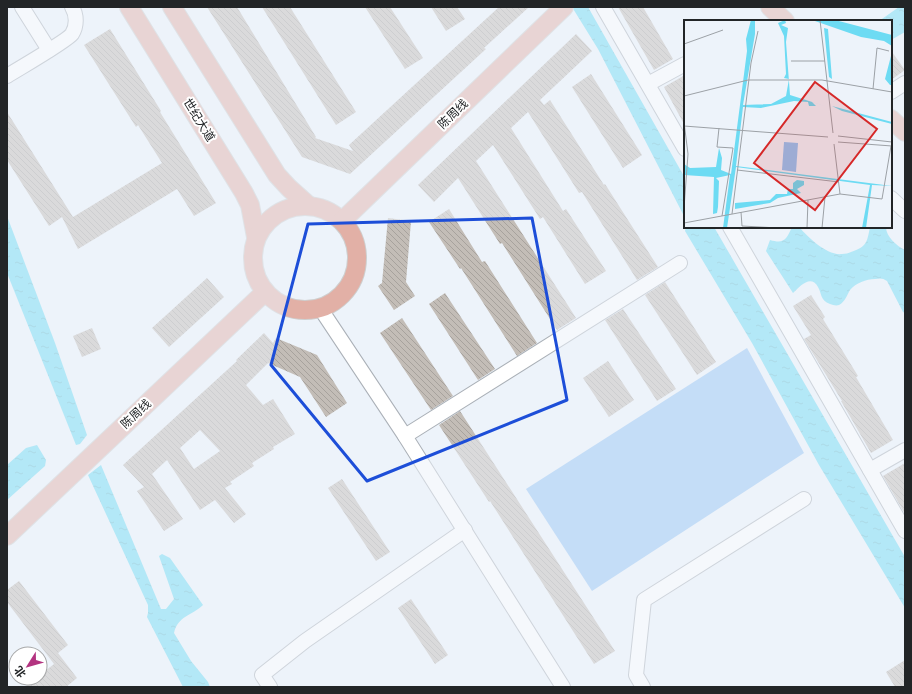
<svg xmlns="http://www.w3.org/2000/svg" width="912" height="694" viewBox="0 0 912 694" font-family="'Roboto Condensed','Noto Sans SC',sans-serif">
<style>
.garden{fill:#93c3f3}
.water{fill:url(#water-ripples)}
.building{fill:url(#building-back-hatch);fill-rule:evenodd}
.lines{fill:none;stroke-linecap:round;stroke-linejoin:round}
.minor-casing{stroke:#aab0b7;stroke-width:16}
.major-casing{stroke:#cecfcf;stroke-width:20}
.minor{stroke:#fff;stroke-width:14}
.major{stroke:#e2b0a6;stroke-width:18}
.marked{fill:none;stroke:#1d4ed8;stroke-width:3;stroke-linejoin:round}
.labels{text-anchor:middle;dominant-baseline:central;stroke-width:4;stroke-linejoin:round;paint-order:stroke}
.street-label{font-size:12px;fill:#222527;stroke:#fff}
.inset-road{fill:none;stroke:#9ca1a6;stroke-width:1}
.view{fill:#d62828;fill-opacity:0.15;stroke:#d62828;stroke-width:2}
.inset-edge{fill:none;stroke:#222527;stroke-width:2}
</style>
<defs>
<pattern id="water-ripples" width="26" height="14" patternUnits="userSpaceOnUse"><rect width="26" height="14" fill="#6ddbf3"/><path d="M2 4q2-2 4 0t4 0M15 11q2-2 4 0t4 0" fill="none" stroke="#5ebcd0"/></pattern>
<pattern id="building-back-hatch" width="6" height="6" patternUnits="userSpaceOnUse"><rect width="6" height="6" fill="#c3bdb7"/><path d="M-1 5l2 2M0 0l6 6M5-1l2 2" fill="none" stroke="#a7a29d"/></pattern>
</defs>
<rect width="100%" height="100%" fill="#edf3fa"/>
<path class="garden" d="M747,348L804,453L592,591L526,489Z"/>
<g class="water">
<path d="M572,7H588L685,178V218L598,49Z"/>
<path d="M899,7H905V32L891,40V21H879Z"/>
<path d="M7,216L55,343L87,435L80,444L76,445L7,273Z"/>
<path d="M686,227H714L905,557V608L819,465L752,343L685,231Z"/>
<path d="M792,227H799C808,237 827,256 842,254C845,254 849,253 851,252C867,247 867,242 870,227H886C886,237 897,246 905,250V313L903,312L887,281C883,278 880,278 875,279C866,279 856,283 850,290C847,295 845,302 839,305C836,306 833,305 830,304C820,300 822,294 818,287C811,274 800,286 793,293L766,251L770,240C784,244 786,240 792,227Z"/>
<path d="M37,445L46,460L45,466L7,500V465L26,448Z"/>
<path d="M101,465L161,609H166L174,599L159,556L162,554L170,558L203,605C191,616 178,616 174,633L191,661L208,682L210,687H183L147,617L148,613V605L88,475Z"/>
</g>
<g class="building">
<path d="M207,7H237L316,137L315,138L353,151L349,145L499,7H529L484,48L486,49L350,174L302,157Z"/>
<path d="M262,7H290L356,112L336,125Z"/>
<path d="M365,7H390L423,58L405,69Z"/>
<path d="M431,7H457L465,19L446,31Z"/>
<path d="M618,7H643L673,59L654,70Z"/>
<path d="M110,29L161,111L160,112L216,203L194,216L177,189L78,249L62,217L49,226L7,160V112L73,217L162,163L138,125L136,127L84,45Z"/>
<path d="M576,34L592,51L540,100L544,105L550,100L604,185L605,184L658,267L637,280L582,192L579,193L528,112L511,128L563,211L566,209L606,271L585,284L543,217L540,219L493,145L476,161L576,318L557,330L502,243L500,244L458,178L434,202L418,185Z"/>
<path d="M892,52L905,70L891,80V65Z"/>
<path d="M591,74L642,155L623,168L572,87Z"/>
<path d="M685,75V126L664,87Z"/>
<path d="M449,209L482,262L485,261L537,343L517,356L461,268L460,269L429,222Z"/>
<path d="M388,218L411,221L406,282L415,296L394,310L378,286L382,283Z"/>
<path d="M207,278L224,297L169,347L152,328Z"/>
<path d="M665,282L716,362L697,375L645,295Z"/>
<path d="M445,293L495,369L478,380L429,304Z"/>
<path d="M811,295L825,317L823,319L858,376L856,377L893,440L871,453L841,401H842L804,339L811,335L793,306Z"/>
<path d="M623,309L676,389L657,401L605,320Z"/>
<path d="M402,318L453,396L431,410L380,333Z"/>
<path d="M92,328L101,349L82,357L73,336Z"/>
<path d="M264,333L273,343L276,338L317,355L347,403L326,417L300,377L268,363L246,385L263,405L273,399L295,434L273,447L274,449L252,463L254,466L230,482L232,484L225,488L246,514L234,523L215,500L200,510L167,460L152,474L183,519L164,531L137,491L144,487L123,465L237,361L236,360ZM200,430L220,451L194,469L180,448Z"/>
<path d="M608,361L634,400L609,417L583,378Z"/>
<path d="M460,411L615,651L594,664L490,501L489,502L439,425Z"/>
<path d="M905,463V514L883,476Z"/>
<path d="M342,479L390,552L376,561L328,488Z"/>
<path d="M19,581L68,645L58,653L77,678L66,687H25L36,678H40V675L54,664L7,602V590Z"/>
<path d="M411,599L448,655L435,664L398,608Z"/>
<path d="M905,660V687H895L886,672Z"/>
</g>
<g class="lines">
<defs>
<g id="minor">
<path d="M22,7L49,50"/>
<path d="M603,7L685,149"/>
<path d="M7,76C18,69 67,41 72,34C77,26 77,15 72,7"/>
<path d="M648,84L685,64"/>
<path d="M891,92L905,83"/>
<path d="M891,198L905,211"/>
<path d="M730,227L905,531"/>
<path d="M320,308L405,436L563,687"/>
<path d="M405,436L680,263"/>
<path d="M870,470L905,450"/>
<path d="M270,687L262,675L305,641L465,530"/>
<path d="M643,687L636,675L644,600L804,499"/>
</g>
<g id="major">
<path d="M129,7L244,193L250,205L256,237"/>
<path d="M172,7L277,175L289,188L308,205"/>
<path d="M770,7L785,21"/>
<path d="M891,119L905,132"/>
<circle cx="305" cy="258" r="52"/>
<path d="M342,221L564,7"/>
<path d="M7,536L265,292"/>
</g>
</defs>
<use href="#minor" class="minor-casing"/>
<use href="#major" class="major-casing"/>
<use href="#minor" class="minor"/>
<use href="#major" class="major"/>
</g>
<path d="M0 0H912V694H0ZM532,218L567,400L367,481L271,365L308,224Z" fill="#edf3fa" fill-opacity=".55" fill-rule="evenodd"/>
<path class="marked" d="M532,218L567,400L367,481L271,365L308,224Z"/>
<g class="labels">
<g class="street-label">
<text transform="translate(453 114) rotate(-44)">陈周线</text>
<text transform="translate(199 120) rotate(58)">世纪大道</text>
<text transform="translate(136 414) rotate(-43)">陈周线</text>
</g>
</g>
<g transform="translate(684 20)">
<rect width="208" height="208" fill="#edf3fa"/>
<path d="M100,122L114,123L112,152L98,150Z" fill="#93c3f3"/>
<path d="M67,0H71V14L59,85L87,84L102,76L105,59L100,58L102,54L100,16L94,3L101,0L102,3L97,5L104,8L102,22L106,75L144,87L128,82L132,86H125L124,82L110,81L77,88L59,87L52,146L208,166L188,165L182,208H178L186,165L52,147L43,208H39L46,155L32,158L35,161L34,187L33,193L29,194L30,157L0,155V144L6,148L32,147L35,128L38,138L37,150L47,154L63,31L62,19ZM128,0H151L208,15V26L200,21L177,17ZM140,8L144,9L148,59L145,57ZM208,32V65H206L201,59ZM148,86L208,102V104L158,91ZM113,160L120,161V165L113,169L117,173L94,178L86,183L51,189V183L86,180L92,174H103L104,169H109V163Z" fill="#6ddbf3"/>
<path class="inset-road" d="M136,0L149,113M0,24L39,10M107,41H141M189,69L193,28L205,31M0,76L64,60H138L208,72M0,102L4,134L0,188M0,106L144,117M35,108L33,127L49,128L38,196M154,116L208,122M154,122L208,126M53,150L155,162M156,174L198,179L207,126M57,192L58,206L94,208M48,194L67,43L74,11M0,203L156,174L150,124M123,208L124,180M138,208L141,177"/>
<path class="view" d="M131,62L193,109L131,190L70,143Z"/>
<rect width="208" height="208" class="inset-edge"/>
</g>
<rect width="912" height="694" fill="none" stroke="#222527" stroke-width="16"/>
<g transform="translate(28 666) rotate(233)"><circle r="19" fill="#ffffff" stroke="#a7a8a9"/>
<path d="M0-3L7 15L0 10L-7 15Z" fill="#b33380"/>
<text y="-6" font-size="11" font-weight="bold" text-anchor="middle" fill="#222527">北</text>
</g>
</svg>
